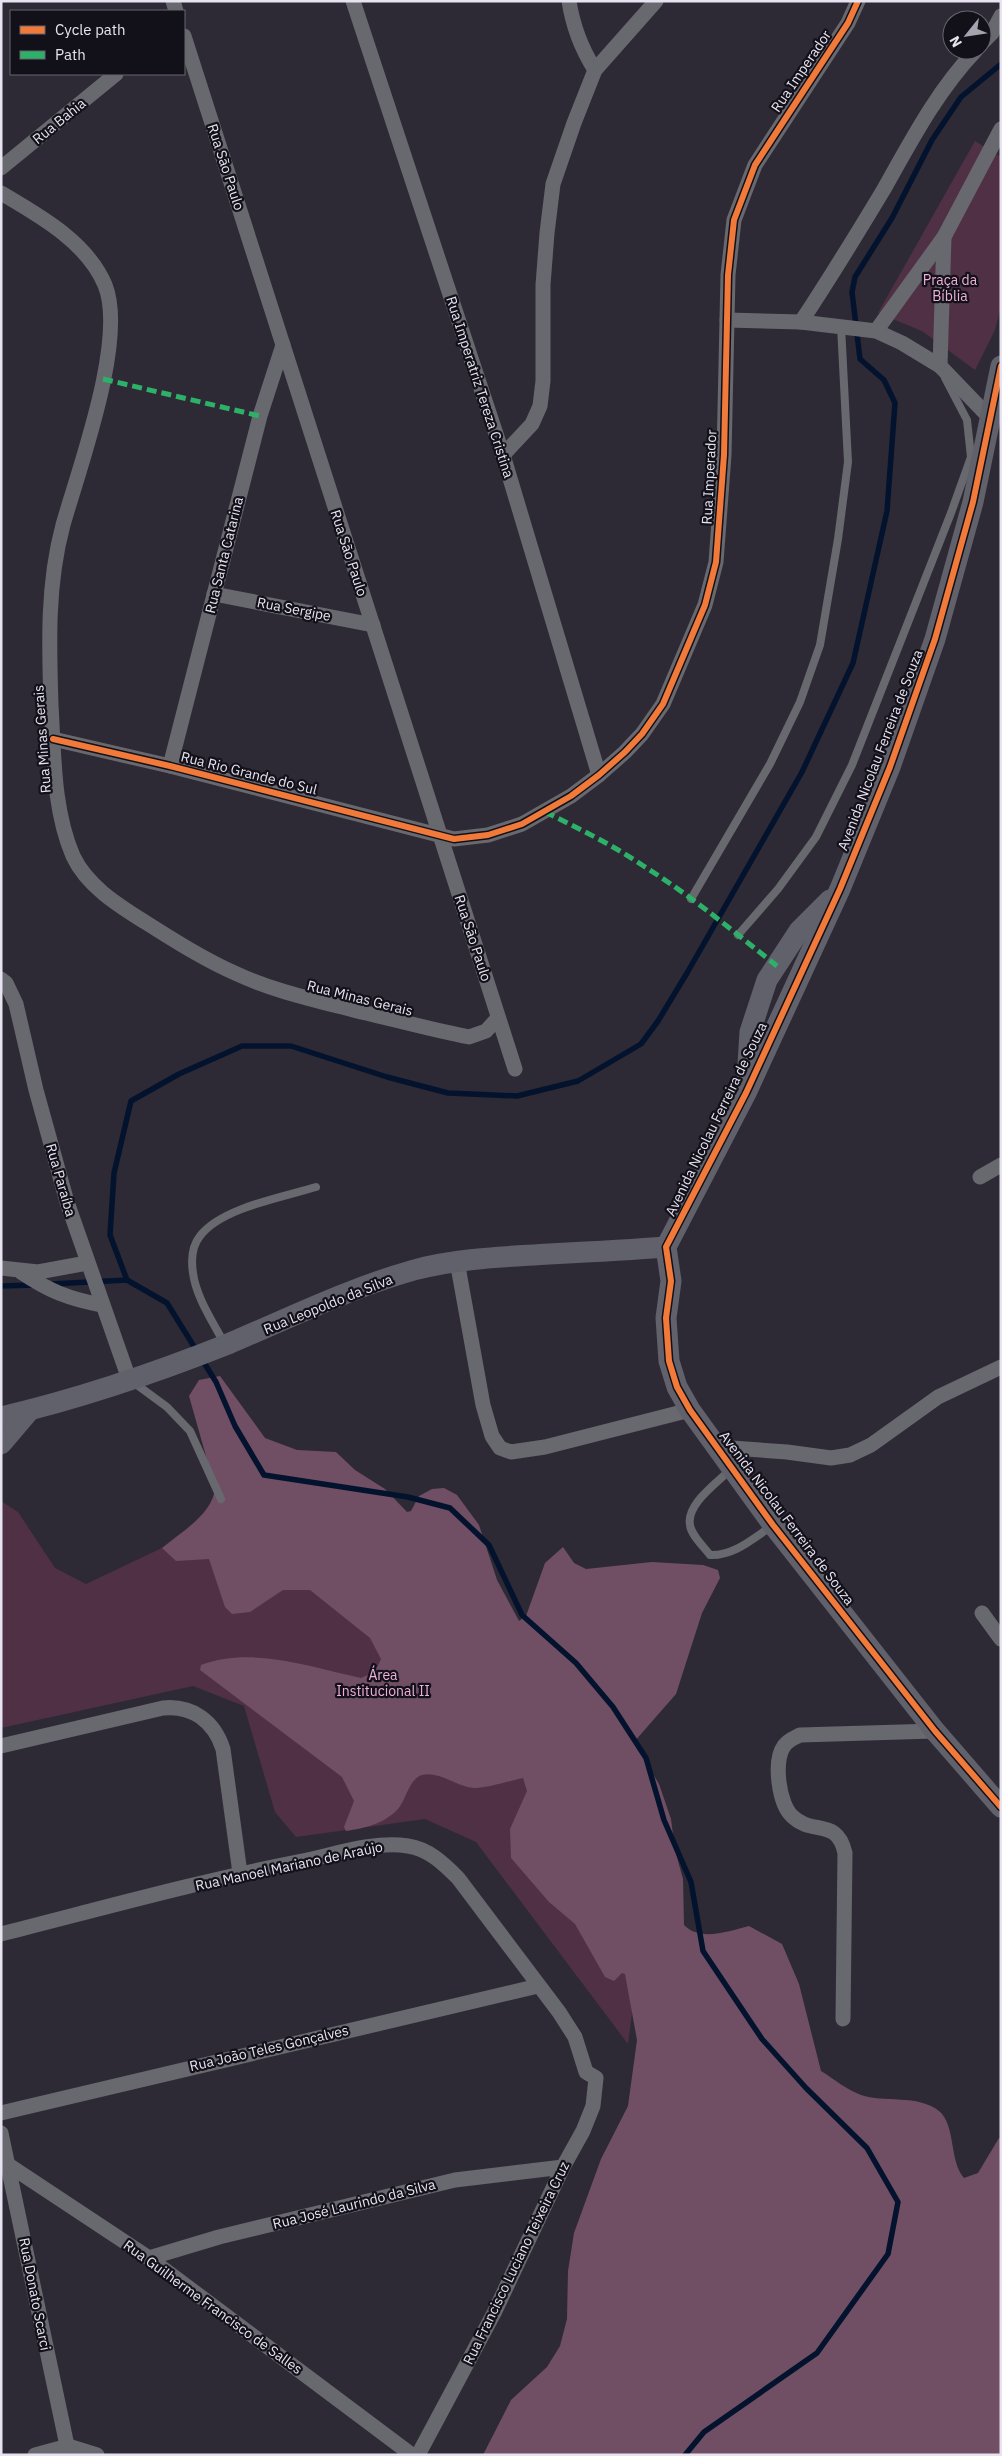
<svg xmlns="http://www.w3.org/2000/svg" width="1002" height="2456" viewBox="0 0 1002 2456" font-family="'IBM Plex Sans',sans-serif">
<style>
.green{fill:#4f3045}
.forest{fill:#704f65}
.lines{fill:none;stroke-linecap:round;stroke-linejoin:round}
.stream{stroke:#04132d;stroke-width:5.5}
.lane{stroke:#68686f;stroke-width:8}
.street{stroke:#68686f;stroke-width:15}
.secondary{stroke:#61616b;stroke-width:21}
.quiet{stroke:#2db169;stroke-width:5;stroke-dasharray:10 5;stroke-linecap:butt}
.cycleway-casing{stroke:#121019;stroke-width:9}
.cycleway{stroke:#f17a3a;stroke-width:6}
.labels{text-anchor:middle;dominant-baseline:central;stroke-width:4.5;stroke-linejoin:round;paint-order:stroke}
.street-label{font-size:14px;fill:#e7e3f1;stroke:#121019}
.park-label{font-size:14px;fill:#f0b0d8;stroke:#121019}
</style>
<rect width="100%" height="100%" fill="#2d2a35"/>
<g class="green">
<path d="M975,141L1001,157V307L995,330L975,370L922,331L878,313Z"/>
<path d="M278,1493L655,1837L628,2044L476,1842L425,1819L296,1837L275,1812L244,1706L193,1686L1,1728V1501L18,1512L55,1568L86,1584Z"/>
</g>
<path class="forest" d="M220,1376L265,1438L297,1450L336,1452L355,1470L385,1489L407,1512L411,1511L419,1496L432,1489L444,1488L457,1495L479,1525L497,1580L519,1621L526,1616L545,1563L563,1547L574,1563L586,1569L652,1562L703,1565L718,1570L720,1578L702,1613L676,1694L634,1742L659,1784L671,1819L675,1850L683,1879L684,1925C700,1942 729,1931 749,1926L782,1944L799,1984L821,2071C834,2079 847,2090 861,2095C883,2103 918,2094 939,2111C956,2125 949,2161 964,2178L978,2173L999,2138L1001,2139V2455H483L511,2400L547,2367L560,2346L567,2319L568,2271L574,2233L601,2159L628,2106L637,2040L625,1974L622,1973L614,1981L605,1977L575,1924L549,1902L511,1858L510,1829L527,1791L523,1778C508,1781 489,1788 474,1788C457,1787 440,1771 422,1775C409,1779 406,1800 398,1809C384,1824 365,1828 346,1831L344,1827L354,1801L342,1777L200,1670L201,1665C253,1646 310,1667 361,1678L375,1672L381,1659L370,1638L310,1590H283L250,1612L232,1614L225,1607L209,1559L176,1561L162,1548C181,1532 213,1514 215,1488L189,1396L199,1380Z"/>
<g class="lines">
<g class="stream">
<path d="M51,1284L127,1280"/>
<path d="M1,1286L34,1285"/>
<path d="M685,2455L704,2432L817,2353L888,2254L898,2202L867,2148L806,2088L762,2039L703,1951L691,1882L664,1820L646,1758L613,1707L576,1663L522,1615L489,1545L450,1508L408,1497L264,1475L235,1426L216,1382L167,1303L127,1280L110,1235L114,1173L131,1101L179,1074L242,1046H291L387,1077L448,1093L517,1096L578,1081L641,1044L658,1021L687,973L802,772L853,663L887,511L895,403L884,380L860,359L852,292L855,277L892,218L932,140L961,97L1001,64"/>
</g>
<g class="lane">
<path d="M691,899L770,764L800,702L820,645L838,539L848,462L841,326"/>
<path d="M738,935L778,889L816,837L852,765L951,513L971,457L967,420L945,378"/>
<path d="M224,1343C213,1322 196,1297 193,1273C191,1260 192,1246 200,1236C221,1208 283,1197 316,1187"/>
<path d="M133,1382L167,1407L190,1431L221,1499"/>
<path d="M731,1469C717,1483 686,1504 690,1525C691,1535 704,1547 710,1555C734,1556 752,1539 772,1526"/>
</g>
<g class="street">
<path d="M173,1L176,11"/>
<path d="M353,1L503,455L599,775"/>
<path d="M569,1C573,27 581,48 595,70"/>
<path d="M184,36L515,1069"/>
<path d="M982,43L992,33L1001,16"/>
<path d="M1,168L116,74"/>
<path d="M1,193C40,216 87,242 105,285C127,339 79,468 63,525C47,584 49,644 51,705C54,754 53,810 73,856C87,886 118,905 145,922C175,941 205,960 237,974C276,992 319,1001 361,1012C397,1020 433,1030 469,1037L486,1031L498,1018"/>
<path d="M727,320L801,322L876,331L902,343L940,366L990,418"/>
<path d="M801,322C830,278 857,234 884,189C911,141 937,91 976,50"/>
<path d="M876,331L944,237L1001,129"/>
<path d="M940,366L944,237"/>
<path d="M503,455L532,424L540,406L543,381V285L547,233L553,184L574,123L595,70L656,1"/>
<path d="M214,594L373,625"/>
<path d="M53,739L170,766L454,839L488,835L522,824L571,796L599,775L625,752L642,734L663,704L705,605L716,562L724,455L728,275L734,220L755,165L848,23L858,1"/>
<path d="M170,766L260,416L283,345"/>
<path d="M1,979L6,983L16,1004L36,1090L67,1202L129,1379"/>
<path d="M980,1177L1001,1165"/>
<path d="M457,1261L483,1405L492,1436L500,1448L511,1452L545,1447L690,1410"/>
<path d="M1,1268L38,1272L87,1263"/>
<path d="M21,1272C49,1291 69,1299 102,1305"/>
<path d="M718,1447L787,1452L831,1458L850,1455L871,1445L938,1397L1001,1367"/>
<path d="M982,1613L1001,1639"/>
<path d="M1,1746L163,1708C192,1705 214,1721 223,1749L240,1873"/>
<path d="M1,1934C103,1908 204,1880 307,1860C339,1853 375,1841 408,1846C429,1849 444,1864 458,1878L559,2012L575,2037L586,2072L596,2078L593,2106L583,2131L563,2167L494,2313L418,2455"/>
<path d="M843,2019L845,1853C837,1817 812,1836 792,1816C779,1804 773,1761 784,1746C788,1740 794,1738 800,1735L935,1731"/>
<path d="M1,2113L538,1986"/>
<path d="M1,2133L69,2455"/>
<path d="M10,2166L149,2258L412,2455"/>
<path d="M149,2258L219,2237L455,2180L563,2167"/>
<path d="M35,2455L68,2446L97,2455"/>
</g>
<g class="secondary">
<path d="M1001,366L973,502L935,639L890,767L840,889L746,1093L666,1247L671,1281L666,1318L669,1361L677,1387L690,1410L773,1525L935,1731L1001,1807"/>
<path d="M747,1080L750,1032L767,980L799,931L830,900"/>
<path d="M1,1417C78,1399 155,1373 228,1344C289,1318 350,1288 414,1270C458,1258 504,1257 549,1254C588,1252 627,1250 666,1247"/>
<path d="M1,1444L30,1410"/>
</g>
<g class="quiet">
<path d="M103,379L260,416"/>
<path d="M545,812C578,828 611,844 642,865C690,895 733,931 777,966"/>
</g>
<defs>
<g id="cycleway">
<path d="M1001,366L973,502L935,639L890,767L840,889L746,1093L666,1247L671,1281L666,1318L669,1361L677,1387L690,1410L773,1525L935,1731L1001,1807"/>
<path d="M53,739L170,766L454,839L488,835L522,824L571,796L599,775L625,752L642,734L663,704L705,605L716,562L724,455L728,275L734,220L755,165L848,23L858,1"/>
</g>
</defs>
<use href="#cycleway" class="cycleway-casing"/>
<use href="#cycleway" class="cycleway"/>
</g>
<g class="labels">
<g class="street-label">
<text transform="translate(801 71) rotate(-56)">Rua Imperador</text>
<text transform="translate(59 121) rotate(-39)">Rua Bahia</text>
<text transform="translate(226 167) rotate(72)">Rua São Paulo</text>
<text transform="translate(480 387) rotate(72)">Rua Imperatriz Tereza Cristina</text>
<text transform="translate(709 477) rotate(-87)">Rua Imperador</text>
<text transform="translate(349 553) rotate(72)">Rua São Paulo</text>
<text transform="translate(224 555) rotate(-76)">Rua Santa Catarina</text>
<text transform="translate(294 609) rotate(11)">Rua Sergipe</text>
<text transform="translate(42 739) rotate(-94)">Rua Minas Gerais</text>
<text transform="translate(880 750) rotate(-69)">Avenida Nicolau Ferreira de Souza</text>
<text transform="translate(249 773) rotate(14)">Rua Rio Grande do Sul</text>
<text transform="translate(473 938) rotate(72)">Rua São Paulo</text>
<text transform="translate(360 998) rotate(14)">Rua Minas Gerais</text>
<text transform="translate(716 1119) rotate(-64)">Avenida Nicolau Ferreira de Souza</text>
<text transform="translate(61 1180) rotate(74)">Rua Paraíba</text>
<text transform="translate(328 1304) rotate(-22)">Rua Leopoldo da Silva</text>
<text transform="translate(787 1518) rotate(53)">Avenida Nicolau Ferreira de Souza</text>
<text transform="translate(289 1866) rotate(-12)">Rua Manoel Mariano de Araújo</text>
<text transform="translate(269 2048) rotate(-13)">Rua João Teles Gonçalves</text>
<text transform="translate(354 2204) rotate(-14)">Rua José Laurindo da Silva</text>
<text transform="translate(516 2263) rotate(-64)">Rua Francisco Luciano Teixeira Cruz</text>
<text transform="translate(35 2294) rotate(79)">Rua Donato Scarci</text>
<text transform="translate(213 2307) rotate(36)">Rua Guilherme Francisco de Salles</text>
</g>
<g class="park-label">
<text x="950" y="280">Praça da<tspan x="950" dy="16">Bíblia</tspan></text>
<text x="383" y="1675">Área<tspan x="383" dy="16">Institucional II</tspan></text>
</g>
</g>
<rect width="1002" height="2456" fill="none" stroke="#e7e3f1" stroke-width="5"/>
<rect x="10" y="10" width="175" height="65" fill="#121019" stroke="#67646f"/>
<rect x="20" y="26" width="25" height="8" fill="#f17a3a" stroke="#67646f"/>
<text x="55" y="35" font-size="15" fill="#e7e3f1">Cycle path</text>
<rect x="20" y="51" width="25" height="8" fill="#2db169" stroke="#67646f"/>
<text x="55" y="60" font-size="15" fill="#e7e3f1">Path</text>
<g transform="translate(967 35) rotate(240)"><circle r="24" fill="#121019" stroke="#67646f"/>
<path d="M0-4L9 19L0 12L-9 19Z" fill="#a6a2af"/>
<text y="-8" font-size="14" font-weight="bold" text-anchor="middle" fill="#e7e3f1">N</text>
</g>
</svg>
